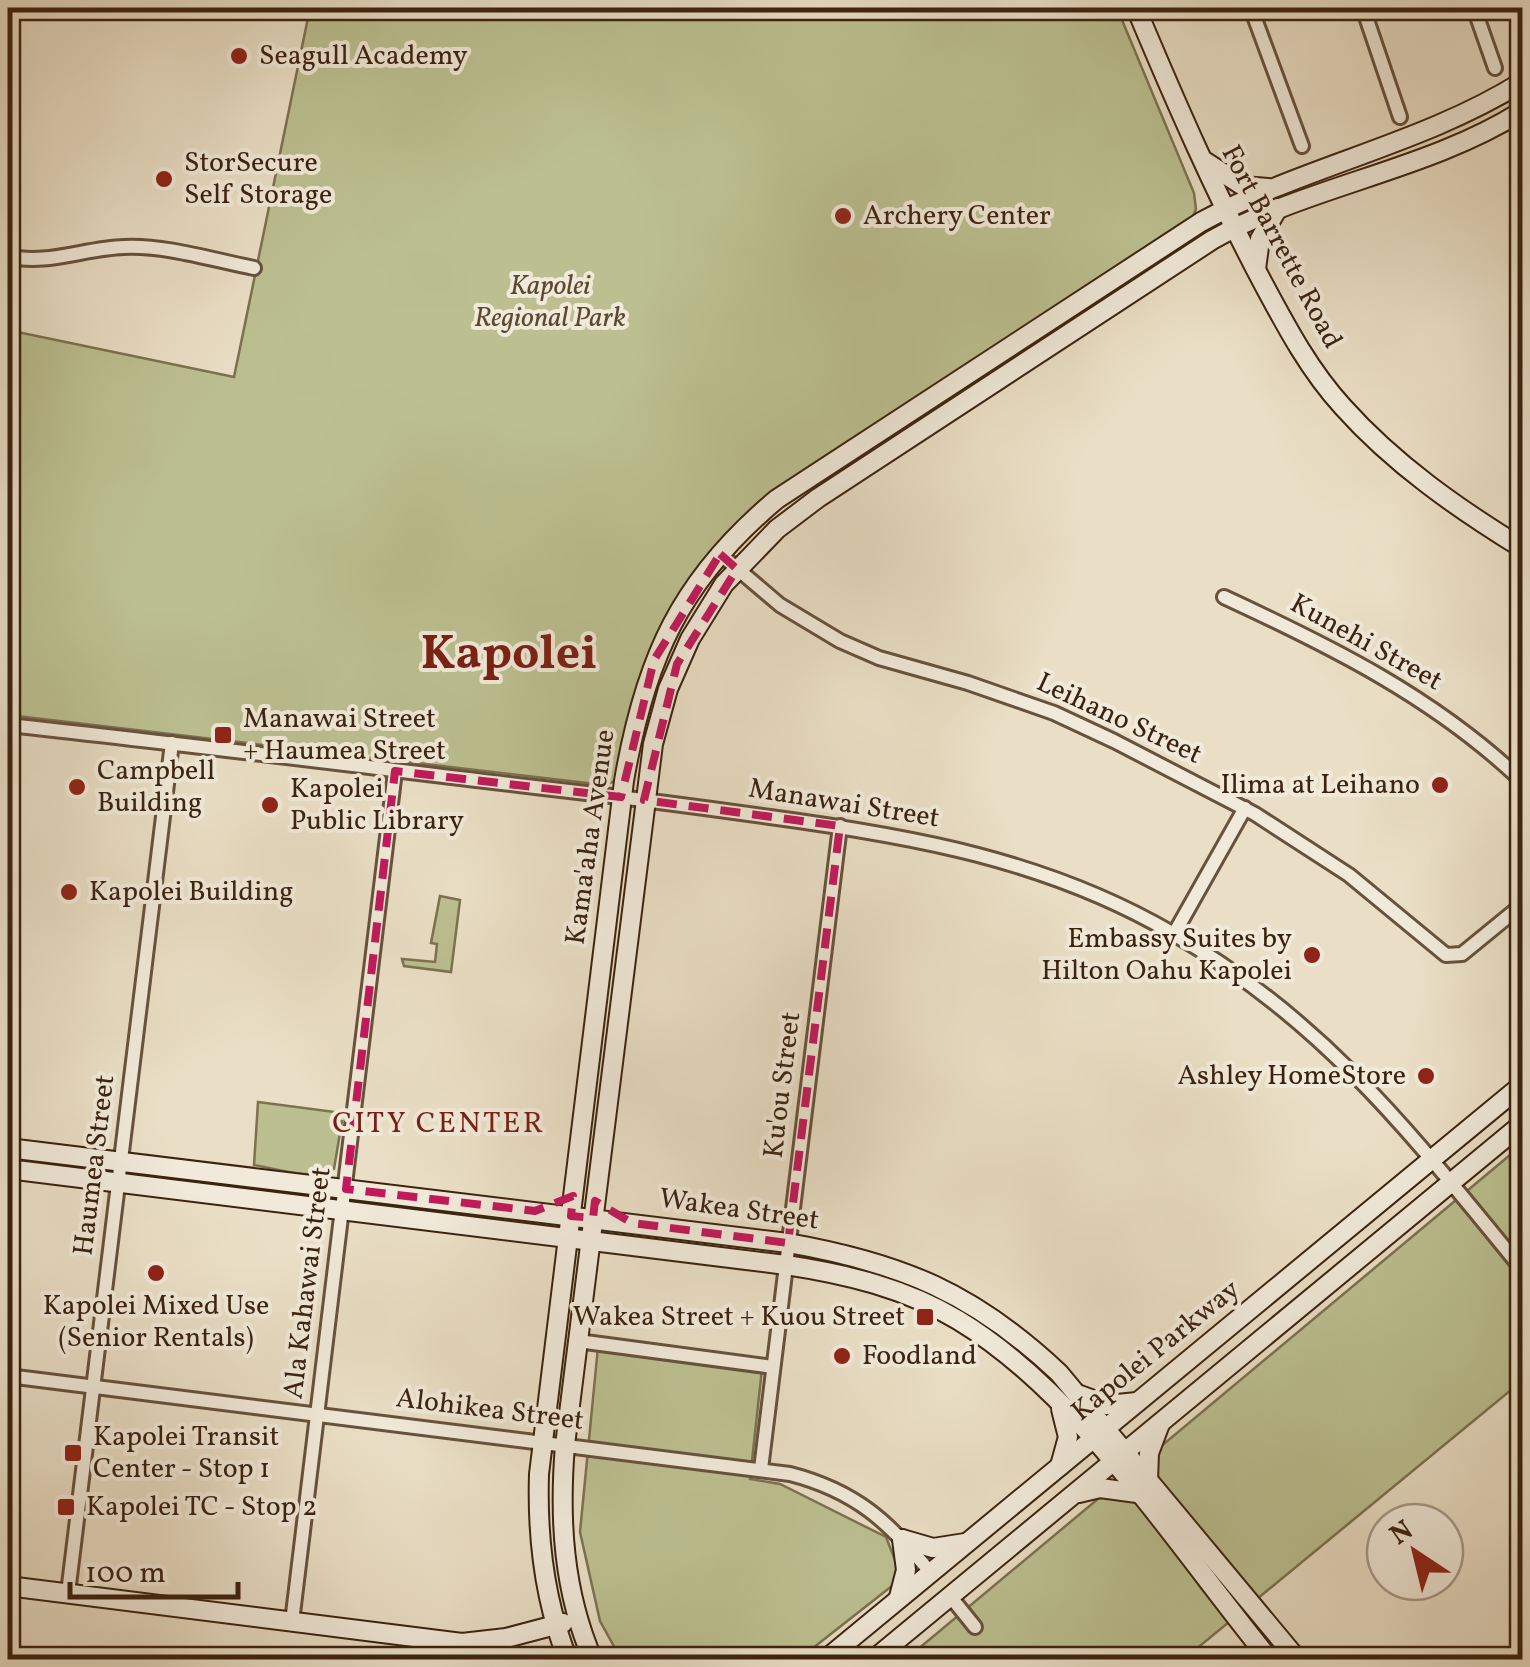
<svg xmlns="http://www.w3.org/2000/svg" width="1530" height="1667" viewBox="0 0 1530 1667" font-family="Vollkorn,serif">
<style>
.green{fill:#bcc091;stroke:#7c7250;stroke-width:2.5}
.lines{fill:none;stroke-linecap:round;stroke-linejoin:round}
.street-casing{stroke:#67523d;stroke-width:18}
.secondary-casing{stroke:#3b230f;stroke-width:22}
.street{stroke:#f1eada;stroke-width:12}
.secondary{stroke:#f1eada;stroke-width:18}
.marked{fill:none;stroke:#c2185b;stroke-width:8;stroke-dasharray:20 12;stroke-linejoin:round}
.poi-dot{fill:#8f2418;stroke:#f1eada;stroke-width:4}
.labels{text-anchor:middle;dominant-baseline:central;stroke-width:8;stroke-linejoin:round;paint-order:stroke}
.poi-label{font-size:28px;fill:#3b230f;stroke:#f1eada;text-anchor:start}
.street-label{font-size:28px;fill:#3b230f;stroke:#f1eada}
.park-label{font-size:28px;font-style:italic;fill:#5b4a30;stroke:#f1eada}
.neighbourhood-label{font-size:30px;letter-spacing:2.5px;fill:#7a1f14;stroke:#f1eada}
.town-label{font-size:48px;font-weight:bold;fill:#7a1f14;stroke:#f1eada}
</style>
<rect width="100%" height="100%" fill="#eadfc6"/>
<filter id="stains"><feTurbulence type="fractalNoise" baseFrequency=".002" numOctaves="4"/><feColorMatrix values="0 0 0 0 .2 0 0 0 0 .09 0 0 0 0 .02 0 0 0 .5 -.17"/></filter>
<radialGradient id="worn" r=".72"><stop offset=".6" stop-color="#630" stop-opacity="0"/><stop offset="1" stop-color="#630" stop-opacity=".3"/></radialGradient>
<g class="green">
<path d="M310,8H1117L1194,193L1196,209L1192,219L793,481L687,593L619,780L604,785L8,715V330L234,377Z"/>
<path d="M440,896L460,900L451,972L404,966L402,959L435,962L437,944L431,943Z"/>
<path d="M258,1102L335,1112L334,1120L342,1121L334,1169C314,1181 277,1169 254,1165Z"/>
<path d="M1522,1145V1381L1184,1659L905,1660Z"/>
<path d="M598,1347L763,1360L750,1479L780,1484L886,1537L902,1578L799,1659H621L600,1621L580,1532Z"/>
</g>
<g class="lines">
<defs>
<g id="street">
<path d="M1251,8L1302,146"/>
<path d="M1363,8L1400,117"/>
<path d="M1474,8L1495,68"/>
<path d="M8,256C45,266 85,248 124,247C166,245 213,260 254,268"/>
<path d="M720,554L780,605L840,641L879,658L968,683L1054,713L1114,741L1255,814L1349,875L1446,955L1462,954L1522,905"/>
<path d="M1224,597C1332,647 1435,698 1522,781"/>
<path d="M8,725C184,744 359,766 535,787C614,796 692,806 770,817C911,836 1047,860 1172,933C1326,1022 1412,1135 1522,1269"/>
<path d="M1174,934L1245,808"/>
<path d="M578,1341L773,1367"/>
<path d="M8,1376L790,1474C856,1491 889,1522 931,1573"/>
<path d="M761,1469L840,826"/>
<path d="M68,1593L172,743"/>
<path d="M950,1596L975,1627"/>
<path d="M292,1622L395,771"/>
</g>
<g id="secondary">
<path d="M1136,8C1175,101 1216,195 1264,285C1287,328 1310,371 1343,407C1394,464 1457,508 1522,548"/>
<path d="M1206,162L1243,186L1268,188"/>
<path d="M1256,269L1260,239L1278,208"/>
<path d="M8,1148L788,1243C902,1263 974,1293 1059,1373L1298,1660"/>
<path d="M8,1169L786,1265C846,1274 905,1288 958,1320C1081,1394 1179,1549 1270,1660"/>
<path d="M1080,1395L1107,1405L1137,1402"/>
<path d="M1060,1466L1068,1437L1061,1409"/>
<path d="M1148,1481L1149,1453L1160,1424"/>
<path d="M1079,1493L1100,1488L1137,1493"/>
<path d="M902,1539L933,1548L965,1543"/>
<path d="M8,1586L462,1643L506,1638L563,1623"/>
<path d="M899,1597L906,1570L902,1539"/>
<path d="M568,1660C544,1600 537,1538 539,1474L624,781C645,659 680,580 777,499L1201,222C1304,166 1423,144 1522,82"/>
<path d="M593,1660C563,1591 559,1519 565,1445L653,744L668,689L690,639L724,584L777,529L818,498L1212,240C1309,185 1427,171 1522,111"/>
<path d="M825,1660L1522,1085"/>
<path d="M873,1660L1522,1124"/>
</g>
</defs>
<use href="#street" class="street-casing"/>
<use href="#secondary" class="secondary-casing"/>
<use href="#street" class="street"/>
<use href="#secondary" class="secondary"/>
</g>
<path class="marked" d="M720,554L737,569L677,664L644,800L840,826L788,1243L632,1223L595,1201L593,1218L571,1216L573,1196L535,1211L346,1189L395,771L621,797L654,660Z"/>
<g class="poi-dot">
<circle cx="239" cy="56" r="10"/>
<circle cx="164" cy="179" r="10"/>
<circle cx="843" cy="216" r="10"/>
<rect x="213" y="725" width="20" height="20" rx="5"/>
<circle cx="1440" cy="785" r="10"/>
<circle cx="77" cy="787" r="10"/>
<circle cx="270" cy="805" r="10"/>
<circle cx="69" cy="892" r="10"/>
<circle cx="1312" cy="955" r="10"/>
<circle cx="1426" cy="1076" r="10"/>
<circle cx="156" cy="1273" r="10"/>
<rect x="915" y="1307" width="20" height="20" rx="5"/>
<circle cx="842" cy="1356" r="10"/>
<rect x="63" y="1443" width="20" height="20" rx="5"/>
<rect x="56" y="1497" width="20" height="20" rx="5"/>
</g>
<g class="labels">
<g class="poi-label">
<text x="259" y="56">Seagull Academy</text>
<text x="184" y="163">StorSecure<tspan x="184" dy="32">Self Storage</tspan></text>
<text x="863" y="216">Archery Center</text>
<text x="243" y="719">Manawai Street<tspan x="243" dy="32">+ Haumea Street</tspan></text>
<text x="97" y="771">Campbell<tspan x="97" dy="32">Building</tspan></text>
<text x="1420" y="785" text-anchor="end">Ilima at Leihano</text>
<text x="290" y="789">Kapolei<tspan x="290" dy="32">Public Library</tspan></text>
<text x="89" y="892">Kapolei Building</text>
<text x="1292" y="939" text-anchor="end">Embassy Suites by<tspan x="1292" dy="32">Hilton Oahu Kapolei</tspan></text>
<text x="1406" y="1076" text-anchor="end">Ashley HomeStore</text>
<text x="156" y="1306" text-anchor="middle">Kapolei Mixed Use<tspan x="156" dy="32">(Senior Rentals)</tspan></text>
<text x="905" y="1317" text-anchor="end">Wakea Street + Kuou Street</text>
<text x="862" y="1356">Foodland</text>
<text x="93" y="1437">Kapolei Transit<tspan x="93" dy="32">Center - Stop 1</tspan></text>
<text x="86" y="1507">Kapolei TC - Stop 2</text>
</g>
<g class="street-label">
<text transform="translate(1281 247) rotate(62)">Fort Barrette Road</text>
<text transform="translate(1366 643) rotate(29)">Kunehi Street</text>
<text transform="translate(1119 719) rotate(25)">Leihano Street</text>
<text transform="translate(844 804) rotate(9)">Manawai Street</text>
<text transform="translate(591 837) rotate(-82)">Kama'aha Avenue</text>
<text transform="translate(783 1085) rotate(-83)">Ku'ou Street</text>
<text transform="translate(95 1165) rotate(-83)">Haumea Street</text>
<text transform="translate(739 1210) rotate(8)">Wakea Street</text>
<text transform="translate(308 1283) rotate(-83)">Ala Kahawai Street</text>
<text transform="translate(1156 1351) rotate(-39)">Kapolei Parkway</text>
<text transform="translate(490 1410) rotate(7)">Alohikea Street</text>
</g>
<g class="park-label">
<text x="550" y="286">Kapolei<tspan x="550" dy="32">Regional Park</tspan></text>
</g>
<g class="neighbourhood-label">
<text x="439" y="1124">CITY CENTER</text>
</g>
<g class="town-label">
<text x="509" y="655">Kapolei</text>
</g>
</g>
<rect width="1530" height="1667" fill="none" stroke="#eadfc6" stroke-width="40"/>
<rect x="10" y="10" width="1510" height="1647" fill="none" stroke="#3b230f" stroke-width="5"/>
<rect x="20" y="20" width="1490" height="1627" fill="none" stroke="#3b230f" stroke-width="2.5"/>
<g transform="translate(1415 1552) rotate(325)"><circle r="48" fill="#f1eada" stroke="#a89a89" stroke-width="2.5"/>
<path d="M0-8L18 38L0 25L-18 38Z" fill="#8f2418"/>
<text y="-15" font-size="28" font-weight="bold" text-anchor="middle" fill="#3b230f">N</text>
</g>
<path d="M70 1582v15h168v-15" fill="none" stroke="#3b230f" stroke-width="5"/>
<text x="85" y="1582" font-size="30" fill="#3b230f" stroke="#f1eada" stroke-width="8" paint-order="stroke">100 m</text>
<rect width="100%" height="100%" filter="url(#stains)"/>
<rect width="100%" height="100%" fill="url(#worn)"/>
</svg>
